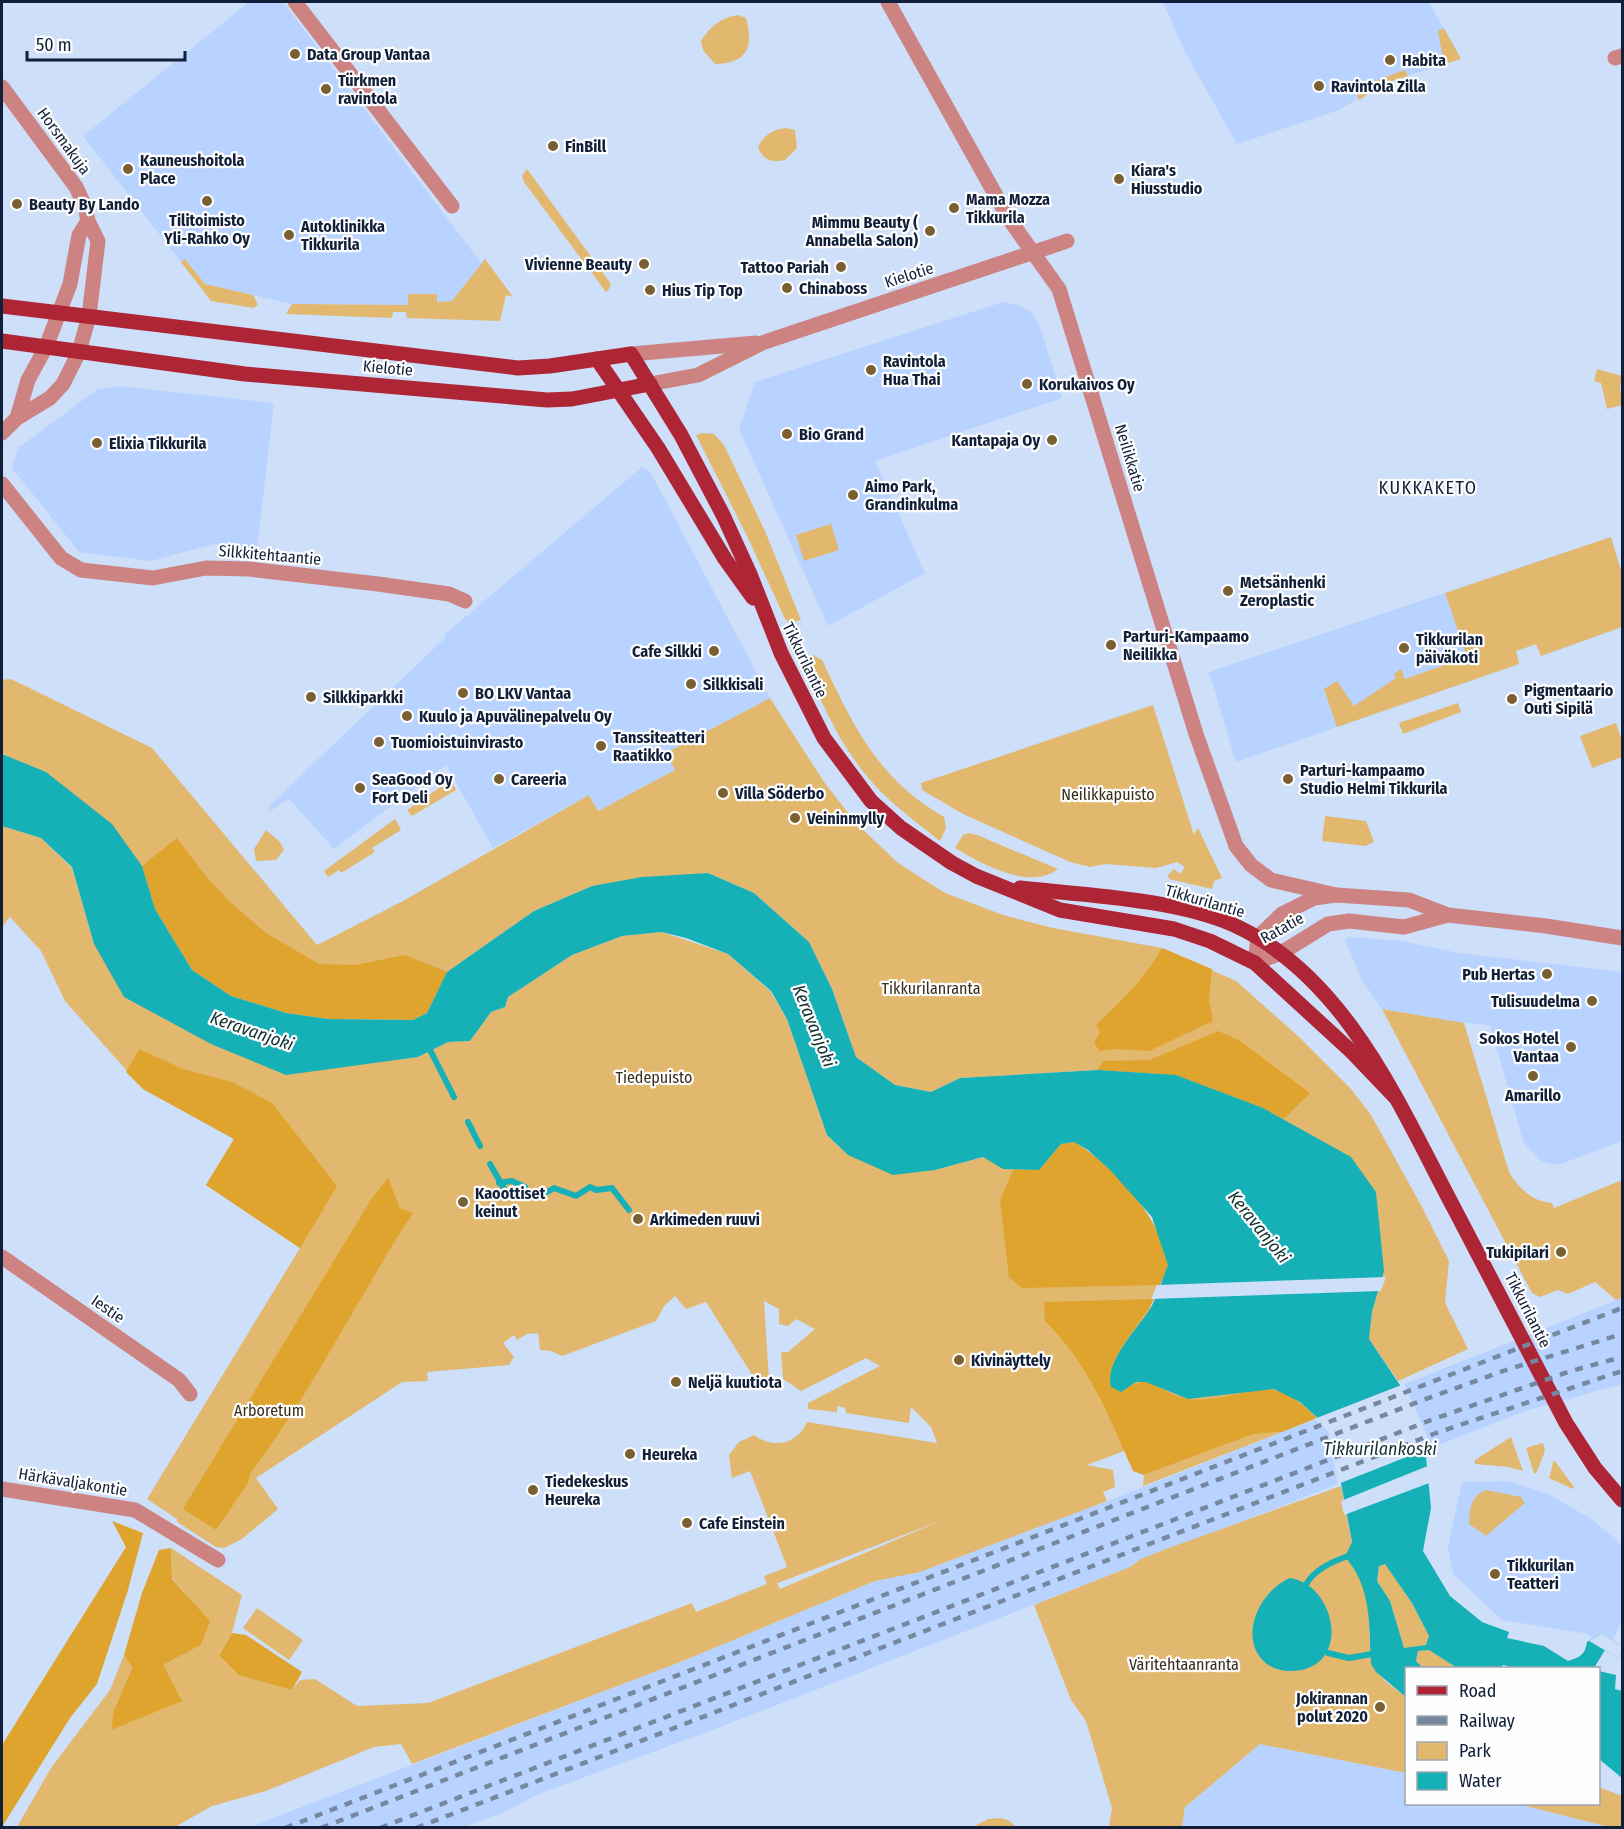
<svg xmlns="http://www.w3.org/2000/svg" width="1624" height="1829" viewBox="0 0 1624 1829" font-family="'Fira Sans Condensed',sans-serif">
<style>
.built{fill:#b8d3ff}
.green{fill:#e2b86e;fill-rule:evenodd}
.forest{fill:#dea42e}
.water{fill:#16b0b7;fill-rule:evenodd}
.pier{fill:#cedff9}
.lines{fill:none;stroke-linecap:round;stroke-linejoin:round}
.stream{stroke:#16b0b7;stroke-width:6}
.minor{stroke:#cc8382;stroke-width:15}
.major{stroke:#ae2536;stroke-width:15}
.rail{stroke:#7787a0;stroke-width:4.5;stroke-dasharray:8 8;stroke-linecap:butt}
.poi-dot{fill:#795f31;stroke:#fefefe;stroke-width:2}
.labels{text-anchor:middle;dominant-baseline:central;stroke-width:4.5;stroke-linejoin:round;paint-order:stroke}
.poi-label{font-size:16px;font-weight:bold;fill:#111f38;stroke:#fefefe;text-anchor:start}
.street-label{font-size:16px;fill:#111f38;stroke:#fefefe}
.park-label{font-size:16px;fill:#382d1a;stroke:#fefefe}
.neighbourhood-label{font-size:18px;letter-spacing:1.5px;fill:#111f38;stroke:#fefefe}
.water-label{font-size:18px;font-style:italic;fill:#133031;stroke:#fefefe}
</style>
<rect width="100%" height="100%" fill="#cedff9"/>
<g class="built">
<path d="M249,2H283L482,264L452,301L437,302V294H409V305L292,304L205,284L185,259L181,262L83,136Z"/>
<path d="M1163,2H1429L1461,59L1385,83L1339,110L1237,144L1185,52Z"/>
<path d="M1003,302L1018,305L1031,312L1040,326L1062,398L875,461L925,573L828,626L739,429L755,382Z"/>
<path d="M120,386L274,403L257,549L214,544L151,561L79,552L12,468L18,448L98,389Z"/>
<path d="M642,467L651,473L770,698L666,753L675,770L598,811L589,795L493,848L446,765L334,849L289,799L269,812V806L445,638L444,635Z"/>
<path d="M1611,537L1622,574V627L1541,656L1536,644L1516,651L1519,664L1236,762L1209,672Z"/>
<path d="M1349,937L1402,941L1459,953L1622,972V1141L1558,1165L1541,1161L1524,1144L1490,1025L1454,1022L1382,1009L1363,982L1345,940Z"/>
<path d="M1622,1298V1384L1528,1410L1176,1547L1166,1549L1141,1559L1130,1567L710,1731L536,1795L505,1812L464,1827L247,1828L678,1663L875,1581L1108,1501Z"/>
<path d="M1508,1481L1550,1495L1593,1520L1622,1545V1621L1612,1641L1603,1636L1592,1640L1589,1634L1502,1620L1453,1574L1448,1548L1462,1482Z"/>
<path d="M1260,1744L1406,1773V1804H1518L1609,1827L1182,1828L1185,1807Z"/>
</g>
<g class="green">
<path d="M738,15L746,18C754,48 747,63 715,64L703,50L701,41C710,26 721,18 738,15Z"/>
<path d="M1444,28L1461,59L1444,64L1438,31Z"/>
<path d="M1405,70L1408,76L1385,83L1359,100L1355,88Z"/>
<path d="M785,128L795,130L797,148L785,160C773,163 762,160 758,147C764,135 772,130 785,128Z"/>
<path d="M527,169L611,284L608,291L606,292L524,182L522,176Z"/>
<path d="M185,259L205,284L253,295L258,305L253,308L211,301L181,262Z"/>
<path d="M485,259L513,297L506,295L500,321L407,318L406,312H393L392,318L286,314L292,304L408,305V294H437V302L452,301Z"/>
<path d="M1597,369L1622,376L1620,386L1622,405L1607,409L1601,383L1594,381Z"/>
<path d="M702,433L714,434L724,445L765,531L801,620L789,623L785,619L749,540L696,435Z"/>
<path d="M831,524L839,550L804,561L796,535Z"/>
<path d="M1611,537L1622,574V627L1541,656L1536,644L1516,651L1519,664L1337,727L1324,689L1337,681L1354,706L1396,678L1394,674L1401,669L1405,679L1467,657L1445,593Z"/>
<path d="M813,655L822,660C854,727 877,778 944,817L946,828L940,841C916,822 890,803 870,780C840,745 822,704 804,662Z"/>
<path d="M11,679L152,748L317,945L403,901L589,795L598,811L675,770L666,753L770,698L824,782L856,823L898,863L945,893L1003,915L1053,928L1162,948L1236,981L1299,1037L1351,1089L1371,1115L1422,1207L1449,1261L1445,1303L1468,1349L1398,1381L1369,1339L1372,1312L1383,1276L1098,1070L960,1078L931,1092L895,1085L856,1057L832,989L809,942L754,893L708,873L592,886L534,911L447,972L427,1013L155,909L142,866L6,755L2,754V680Z"/>
<path d="M1458,703L1461,712L1403,734L1399,723Z"/>
<path d="M1153,705L1194,835L1198,828L1222,878L1214,881L1212,889L1169,879L1168,875L1174,869L1180,874L1185,867L1177,862L1156,868L1105,864L1090,867L1070,862L963,814L922,790L921,783Z"/>
<path d="M1616,723L1622,741V757L1592,768L1580,736Z"/>
<path d="M451,780L456,790L412,816L407,810Z"/>
<path d="M1325,816L1366,821L1374,842L1365,846L1322,841Z"/>
<path d="M395,819L401,830L372,848L375,852L341,873L339,870L328,877L324,871Z"/>
<path d="M2,826L41,838L72,868L94,944L386,1060L418,1057L448,1042L470,1041L491,1012L505,1007L508,997L572,955L622,936L662,932L728,954L770,991L787,1019L827,1135L848,1155L935,1170L983,1157L1039,1170L1168,1265L1150,1308L1280,1392L1087,1465L1113,1470L1115,1487L1103,1492L1107,1501L920,1572L875,1581L678,1663L412,1764L401,1744L374,1747L266,1791L212,1806L175,1827H17L51,1768L110,1690L124,1655L132,1666L114,1710L163,1665L201,1645L209,1621L172,1578L171,1548L242,1595L232,1633L219,1654L292,1690L300,1680L315,1679L357,1706L428,1703L692,1603L696,1612L767,1584L764,1576L787,1567L750,1471L732,1478L729,1455L739,1442L754,1435C773,1449 797,1445 807,1422L937,1443L931,1427L911,1407L909,1423L846,1413L845,1408L837,1406V1412L808,1409V1403L880,1366L866,1358L801,1391L783,1379L781,1352H788L815,1329L796,1319L788,1326L779,1324V1309L764,1301L769,1380L758,1384L706,1302L686,1309L675,1296L664,1306L656,1321L562,1356L551,1351L540,1350L538,1333L527,1334L517,1340L514,1335L503,1343L514,1357L509,1365L427,1372L428,1381L402,1382L256,1478L278,1509L242,1539L224,1548L216,1547L177,1522V1519L147,1499L300,1248L206,1185L234,1139L143,1089L65,1001L41,951L10,917L2,927ZM940,1521L780,1589L777,1583H778Z"/>
<path d="M266,830L280,842L284,850L276,860L256,861L254,849Z"/>
<path d="M969,833L977,835L1058,869C1029,891 982,864 955,848L963,835Z"/>
<path d="M1382,1009L1464,1023L1509,1172C1518,1188 1533,1202 1552,1203L1554,1208L1622,1180V1298L1616,1300L1595,1282L1568,1294L1558,1290L1540,1297L1532,1293Z"/>
<path d="M1282,1432L1143,1486L1144,1475L1254,1434Z"/>
<path d="M1511,1437L1523,1471L1508,1467L1475,1464V1460Z"/>
<path d="M1543,1443L1545,1451L1536,1474L1534,1473L1526,1448Z"/>
<path d="M1554,1460L1574,1487L1573,1489L1549,1478Z"/>
<path d="M1341,1486L1357,1570L1368,1600L1371,1664L1385,1681L1406,1697V1773L1260,1744L1185,1807L1182,1827H1109L1112,1808L1086,1721L1071,1700L1034,1605L1130,1567L1141,1559L1166,1549Z"/>
<path d="M1486,1490L1521,1497L1525,1503L1486,1536L1469,1524C1470,1508 1470,1497 1486,1490Z"/>
<path d="M1385,1563L1412,1603L1429,1636L1426,1645L1404,1649L1390,1601L1377,1581L1379,1566Z"/>
<path d="M257,1608L303,1640L289,1660L243,1628Z"/>
<path d="M1429,1650L1457,1668H1423L1416,1661L1418,1651Z"/>
<path d="M1599,1787L1622,1796V1827H1609L1518,1804H1598Z"/>
<path d="M1001,1818L1010,1821L1016,1827H973L988,1819Z"/>
</g>
<g class="forest">
<path d="M177,838L204,874L231,903L266,933L319,964L355,965L405,955L447,972L427,1013L413,1020L328,1019L286,1013L231,996L192,970L155,909L142,866Z"/>
<path d="M1162,948L1212,969L1209,1000L1213,1021L1149,1051L1117,1049L1100,1051L1094,1043L1100,1032L1096,1025C1121,1002 1146,977 1162,948Z"/>
<path d="M1218,1031L1239,1040L1310,1093L1284,1119L1263,1108L1176,1075L1098,1070L1103,1061L1150,1060Z"/>
<path d="M139,1049L183,1069L232,1082L272,1103L337,1186L300,1248L206,1185L234,1139L143,1089L126,1072Z"/>
<path d="M1074,1142C1110,1162 1164,1221 1168,1264C1168,1270 1162,1279 1160,1285L1022,1288L1009,1277L1000,1200L1013,1170H1039L1061,1144Z"/>
<path d="M388,1178L400,1208L413,1213C357,1299 312,1392 250,1474L248,1483L216,1530L183,1509L372,1198Z"/>
<path d="M1154,1299C1143,1323 1103,1359 1111,1387L1121,1392C1155,1368 1157,1394 1188,1399C1212,1403 1258,1386 1275,1390C1292,1394 1305,1406 1317,1418L1282,1432L1254,1434L1144,1475L1133,1471C1109,1416 1088,1363 1045,1321L1044,1302Z"/>
<path d="M112,1521L143,1533L128,1590L97,1684L70,1718L2,1827V1745L126,1547Z"/>
<path d="M171,1548L172,1579L210,1621L201,1645L163,1665L182,1701L111,1730L114,1710L132,1667L124,1655L142,1593L159,1550Z"/>
<path d="M232,1633L246,1635L302,1672L292,1690L239,1675L219,1655Z"/>
</g>
<g class="water">
<path d="M2,754L46,772L112,824L142,866L155,909L192,970L231,996L286,1013L328,1019L413,1020L427,1013L447,972L534,911L592,886L642,877L708,873L754,893L809,942L832,989L856,1057L895,1085L931,1092L960,1078L1098,1070L1176,1075L1263,1108L1351,1157L1376,1192L1384,1271L1372,1312L1369,1339L1410,1400L1429,1446L1426,1457L1431,1508L1423,1551L1450,1596L1482,1622L1509,1632L1507,1638L1544,1646L1568,1661C1580,1657 1585,1655 1587,1642L1602,1633L1622,1647L1620,1659L1605,1650L1594,1668H1517L1503,1665L1501,1668H1457L1429,1650L1418,1651L1416,1661L1423,1668H1406V1697L1376,1672L1371,1664C1369,1626 1372,1587 1345,1557L1352,1542L1331,1430L1300,1402L1274,1389L1188,1399L1146,1382H1136L1121,1392L1111,1387C1104,1362 1137,1329 1150,1309C1158,1296 1162,1279 1168,1265L1152,1217L1110,1170L1088,1150L1074,1142L1061,1144L1039,1170L1003,1169L983,1157L935,1170L893,1175L848,1155L827,1135L787,1019L771,991L728,954L686,938L662,932L622,936L572,955L508,997L505,1007L491,1012L470,1041L448,1042L418,1057L286,1075L211,1044L124,997L94,944L72,867L41,838L2,826ZM1385,1564L1412,1603L1429,1636L1426,1645L1404,1648L1390,1601L1377,1581L1379,1566Z"/>
<path d="M1290,1578C1338,1585 1353,1673 1288,1671C1277,1670 1266,1666 1260,1657C1240,1630 1263,1589 1290,1578Z"/>
<path d="M1599,1671L1616,1675L1615,1689L1622,1691V1778L1599,1759Z"/>
</g>
<g class="pier">
<path d="M1386,1277L1381,1291L1151,1299L1157,1285Z"/>
<path d="M1404,1384L1432,1447L1338,1484L1328,1431L1314,1419Z"/>
<path d="M1430,1465L1432,1482L1344,1515L1341,1501Z"/>
<path d="M1602,1633L1622,1647L1620,1659L1589,1641Z"/>
</g>
<g class="lines">
<g class="stream">
<path d="M427,1044L454,1097"/>
<path d="M468,1122L480,1146"/>
<path d="M490,1164L506,1192L522,1196"/>
<path d="M499,1183L512,1181L525,1187"/>
<path d="M540,1196L554,1188L576,1196L590,1187L596,1190L612,1188L629,1210"/>
<path d="M1307,1583C1315,1569 1336,1560 1351,1555"/>
<path d="M1328,1653L1349,1658L1378,1653"/>
</g>
<g class="minor">
<path d="M295,2L452,206"/>
<path d="M888,2L1009,219L1059,289L1196,734L1236,846L1251,865L1271,880L1336,895"/>
<path d="M1615,58L1622,56"/>
<path d="M2,87L76,187L85,206L88,221L98,241L89,316L79,352L63,384L50,398L17,418L2,433"/>
<path d="M631,354L756,343"/>
<path d="M650,384L698,375L762,343L1067,241"/>
<path d="M17,418L28,380L46,347L70,284L79,235L88,221"/>
<path d="M2,484L61,558L81,570L153,578L206,568L249,569L378,584L449,594L465,601"/>
<path d="M1448,915L1404,927L1349,921L1328,924L1281,953L1255,963L1258,937L1282,914L1314,898L1336,895L1409,900L1448,915L1546,926L1622,938"/>
<path d="M2,1257L179,1380L190,1394"/>
<path d="M2,1489L135,1510L218,1560"/>
</g>
<g class="major">
<path d="M2,306L518,368L550,366L631,354L681,435L723,515L750,574L781,653L824,738L871,801L901,828L952,863L976,876L1060,910L1174,929L1210,941L1255,963L1352,1052L1396,1098"/>
<path d="M2,341L245,374L547,400L572,399L650,384"/>
<path d="M597,359L658,448L725,559L753,598"/>
<path d="M1020,888C1084,895 1176,899 1234,925C1347,977 1400,1107 1455,1210C1492,1281 1529,1352 1566,1423L1595,1468L1622,1500"/>
</g>
<g class="rail">
<path d="M285,1828L1622,1308"/>
<path d="M321,1828L1423,1400L1506,1370L1622,1334"/>
<path d="M380,1828L1431,1420L1571,1371L1622,1357"/>
<path d="M416,1828L1436,1433L1622,1371"/>
</g>
</g>
<g class="poi-dot">
<circle cx="295" cy="54" r="6"/>
<circle cx="1390" cy="60" r="6"/>
<circle cx="1319" cy="86" r="6"/>
<circle cx="326" cy="89" r="6"/>
<circle cx="553" cy="146" r="6"/>
<circle cx="128" cy="169" r="6"/>
<circle cx="1119" cy="179" r="6"/>
<circle cx="207" cy="201" r="6"/>
<circle cx="17" cy="204" r="6"/>
<circle cx="954" cy="208" r="6"/>
<circle cx="930" cy="231" r="6"/>
<circle cx="289" cy="235" r="6"/>
<circle cx="644" cy="264" r="6"/>
<circle cx="841" cy="267" r="6"/>
<circle cx="787" cy="288" r="6"/>
<circle cx="650" cy="290" r="6"/>
<circle cx="871" cy="370" r="6"/>
<circle cx="1027" cy="384" r="6"/>
<circle cx="787" cy="434" r="6"/>
<circle cx="1052" cy="440" r="6"/>
<circle cx="97" cy="443" r="6"/>
<circle cx="853" cy="495" r="6"/>
<circle cx="1228" cy="591" r="6"/>
<circle cx="1111" cy="645" r="6"/>
<circle cx="1404" cy="648" r="6"/>
<circle cx="714" cy="651" r="6"/>
<circle cx="691" cy="684" r="6"/>
<circle cx="463" cy="693" r="6"/>
<circle cx="311" cy="697" r="6"/>
<circle cx="1512" cy="699" r="6"/>
<circle cx="407" cy="716" r="6"/>
<circle cx="379" cy="742" r="6"/>
<circle cx="601" cy="746" r="6"/>
<circle cx="499" cy="779" r="6"/>
<circle cx="1288" cy="779" r="6"/>
<circle cx="360" cy="788" r="6"/>
<circle cx="723" cy="793" r="6"/>
<circle cx="795" cy="818" r="6"/>
<circle cx="1547" cy="974" r="6"/>
<circle cx="1592" cy="1001" r="6"/>
<circle cx="1571" cy="1047" r="6"/>
<circle cx="1533" cy="1076" r="6"/>
<circle cx="463" cy="1202" r="6"/>
<circle cx="638" cy="1219" r="6"/>
<circle cx="1561" cy="1252" r="6"/>
<circle cx="959" cy="1360" r="6"/>
<circle cx="676" cy="1382" r="6"/>
<circle cx="630" cy="1454" r="6"/>
<circle cx="533" cy="1490" r="6"/>
<circle cx="687" cy="1523" r="6"/>
<circle cx="1495" cy="1574" r="6"/>
<circle cx="1380" cy="1707" r="6"/>
</g>
<g class="labels">
<g class="poi-label">
<text x="307" y="54">Data Group Vantaa</text>
<text x="1402" y="60">Habita</text>
<text x="338" y="80">Türkmen<tspan x="338" dy="18">ravintola</tspan></text>
<text x="1331" y="86">Ravintola Zilla</text>
<text x="565" y="146">FinBill</text>
<text x="140" y="160">Kauneushoitola<tspan x="140" dy="18">Place</tspan></text>
<text x="1131" y="170">Kiara's<tspan x="1131" dy="18">Hiusstudio</tspan></text>
<text x="966" y="199">Mama Mozza<tspan x="966" dy="18">Tikkurila</tspan></text>
<text x="29" y="204">Beauty By Lando</text>
<text x="207" y="220" text-anchor="middle">Tilitoimisto<tspan x="207" dy="18">Yli-Rahko Oy</tspan></text>
<text x="918" y="222" text-anchor="end">Mimmu Beauty (<tspan x="918" dy="18">Annabella Salon)</tspan></text>
<text x="301" y="226">Autoklinikka<tspan x="301" dy="18">Tikkurila</tspan></text>
<text x="632" y="264" text-anchor="end">Vivienne Beauty</text>
<text x="829" y="267" text-anchor="end">Tattoo Pariah</text>
<text x="799" y="288">Chinaboss</text>
<text x="662" y="290">Hius Tip Top</text>
<text x="883" y="361">Ravintola<tspan x="883" dy="18">Hua Thai</tspan></text>
<text x="1039" y="384">Korukaivos Oy</text>
<text x="799" y="434">Bio Grand</text>
<text x="1040" y="440" text-anchor="end">Kantapaja Oy</text>
<text x="109" y="443">Elixia Tikkurila</text>
<text x="865" y="486">Aimo Park,<tspan x="865" dy="18">Grandinkulma</tspan></text>
<text x="1240" y="582">Metsänhenki<tspan x="1240" dy="18">Zeroplastic</tspan></text>
<text x="1123" y="636">Parturi-Kampaamo<tspan x="1123" dy="18">Neilikka</tspan></text>
<text x="1416" y="639">Tikkurilan<tspan x="1416" dy="18">päiväkoti</tspan></text>
<text x="702" y="651" text-anchor="end">Cafe Silkki</text>
<text x="703" y="684">Silkkisali</text>
<text x="1524" y="690">Pigmentaario<tspan x="1524" dy="18">Outi Sipilä</tspan></text>
<text x="475" y="693">BO LKV Vantaa</text>
<text x="323" y="697">Silkkiparkki</text>
<text x="419" y="716">Kuulo ja Apuvälinepalvelu Oy</text>
<text x="613" y="737">Tanssiteatteri<tspan x="613" dy="18">Raatikko</tspan></text>
<text x="391" y="742">Tuomioistuinvirasto</text>
<text x="1300" y="770">Parturi-kampaamo<tspan x="1300" dy="18">Studio Helmi Tikkurila</tspan></text>
<text x="372" y="779">SeaGood Oy<tspan x="372" dy="18">Fort Deli</tspan></text>
<text x="511" y="779">Careeria</text>
<text x="735" y="793">Villa Söderbo</text>
<text x="807" y="818">Veininmylly</text>
<text x="1535" y="974" text-anchor="end">Pub Hertas</text>
<text x="1580" y="1001" text-anchor="end">Tulisuudelma</text>
<text x="1559" y="1038" text-anchor="end">Sokos Hotel<tspan x="1559" dy="18">Vantaa</tspan></text>
<text x="1533" y="1095" text-anchor="middle">Amarillo</text>
<text x="475" y="1193">Kaoottiset<tspan x="475" dy="18">keinut</tspan></text>
<text x="650" y="1219">Arkimeden ruuvi</text>
<text x="1549" y="1252" text-anchor="end">Tukipilari</text>
<text x="971" y="1360">Kivinäyttely</text>
<text x="688" y="1382">Neljä kuutiota</text>
<text x="642" y="1454">Heureka</text>
<text x="545" y="1481">Tiedekeskus<tspan x="545" dy="18">Heureka</tspan></text>
<text x="699" y="1523">Cafe Einstein</text>
<text x="1507" y="1565">Tikkurilan<tspan x="1507" dy="18">Teatteri</tspan></text>
<text x="1368" y="1698" text-anchor="end">Jokirannan<tspan x="1368" dy="18">polut 2020</tspan></text>
</g>
<g class="street-label">
<text transform="translate(64 141) rotate(54)">Horsmakuja</text>
<text transform="translate(909 275) rotate(-18)">Kielotie</text>
<text transform="translate(388 368) rotate(5)">Kielotie</text>
<text transform="translate(1130 458) rotate(73)">Neilikkatie</text>
<text transform="translate(270 555) rotate(5)">Silkkitehtaantie</text>
<text transform="translate(805 660) rotate(64)">Tikkurilantie</text>
<text transform="translate(1205 901) rotate(16)">Tikkurilantie</text>
<text transform="translate(1282 928) rotate(-29)">Ratatie</text>
<text transform="translate(108 1309) rotate(35)">Iestie</text>
<text transform="translate(1528 1310) rotate(63)">Tikkurilantie</text>
<text transform="translate(73 1482) rotate(9)">Härkävaljakontie</text>
</g>
<g class="park-label">
<text x="1108" y="794">Neilikkapuisto</text>
<text x="931" y="988">Tikkurilanranta</text>
<text x="654" y="1077">Tiedepuisto</text>
<text x="269" y="1410">Arboretum</text>
<text x="1184" y="1664">Väritehtaanranta</text>
</g>
<g class="neighbourhood-label">
<text x="1428" y="488">KUKKAKETO</text>
</g>
<g class="water-label">
<text transform="translate(814 1026) rotate(68)">Keravanjoki</text>
<text transform="translate(252 1031) rotate(19)">Keravanjoki</text>
<text transform="translate(1259 1227) rotate(51)">Keravanjoki</text>
<text x="1380" y="1449">Tikkurilankoski</text>
</g>
</g>
<rect width="1624" height="1829" fill="none" stroke="#111f38" stroke-width="6"/>
<rect x="1405" y="1667" width="195" height="138" fill="#fefefe" stroke="#9fa5af" stroke-width="1.5"/>
<rect x="1417" y="1686" width="30" height="9" fill="#ae2536" stroke="#9fa5af" stroke-width="1.5"/>
<text x="1459" y="1697" font-size="18" fill="#111f38">Road</text>
<rect x="1417" y="1716" width="30" height="9" fill="#7787a0" stroke="#9fa5af" stroke-width="1.5"/>
<text x="1459" y="1727" font-size="18" fill="#111f38">Railway</text>
<rect x="1417" y="1742" width="30" height="18" fill="#e2b86e" stroke="#9fa5af" stroke-width="1.5"/>
<text x="1459" y="1757" font-size="18" fill="#111f38">Park</text>
<rect x="1417" y="1772" width="30" height="18" fill="#16b0b7" stroke="#9fa5af" stroke-width="1.5"/>
<text x="1459" y="1787" font-size="18" fill="#111f38">Water</text>
<path d="M27 51v9h158v-9" fill="none" stroke="#111f38" stroke-width="3"/>
<text x="36" y="51" font-size="18" fill="#111f38" stroke="#fefefe" stroke-width="4.5" paint-order="stroke">50 m</text>
</svg>
